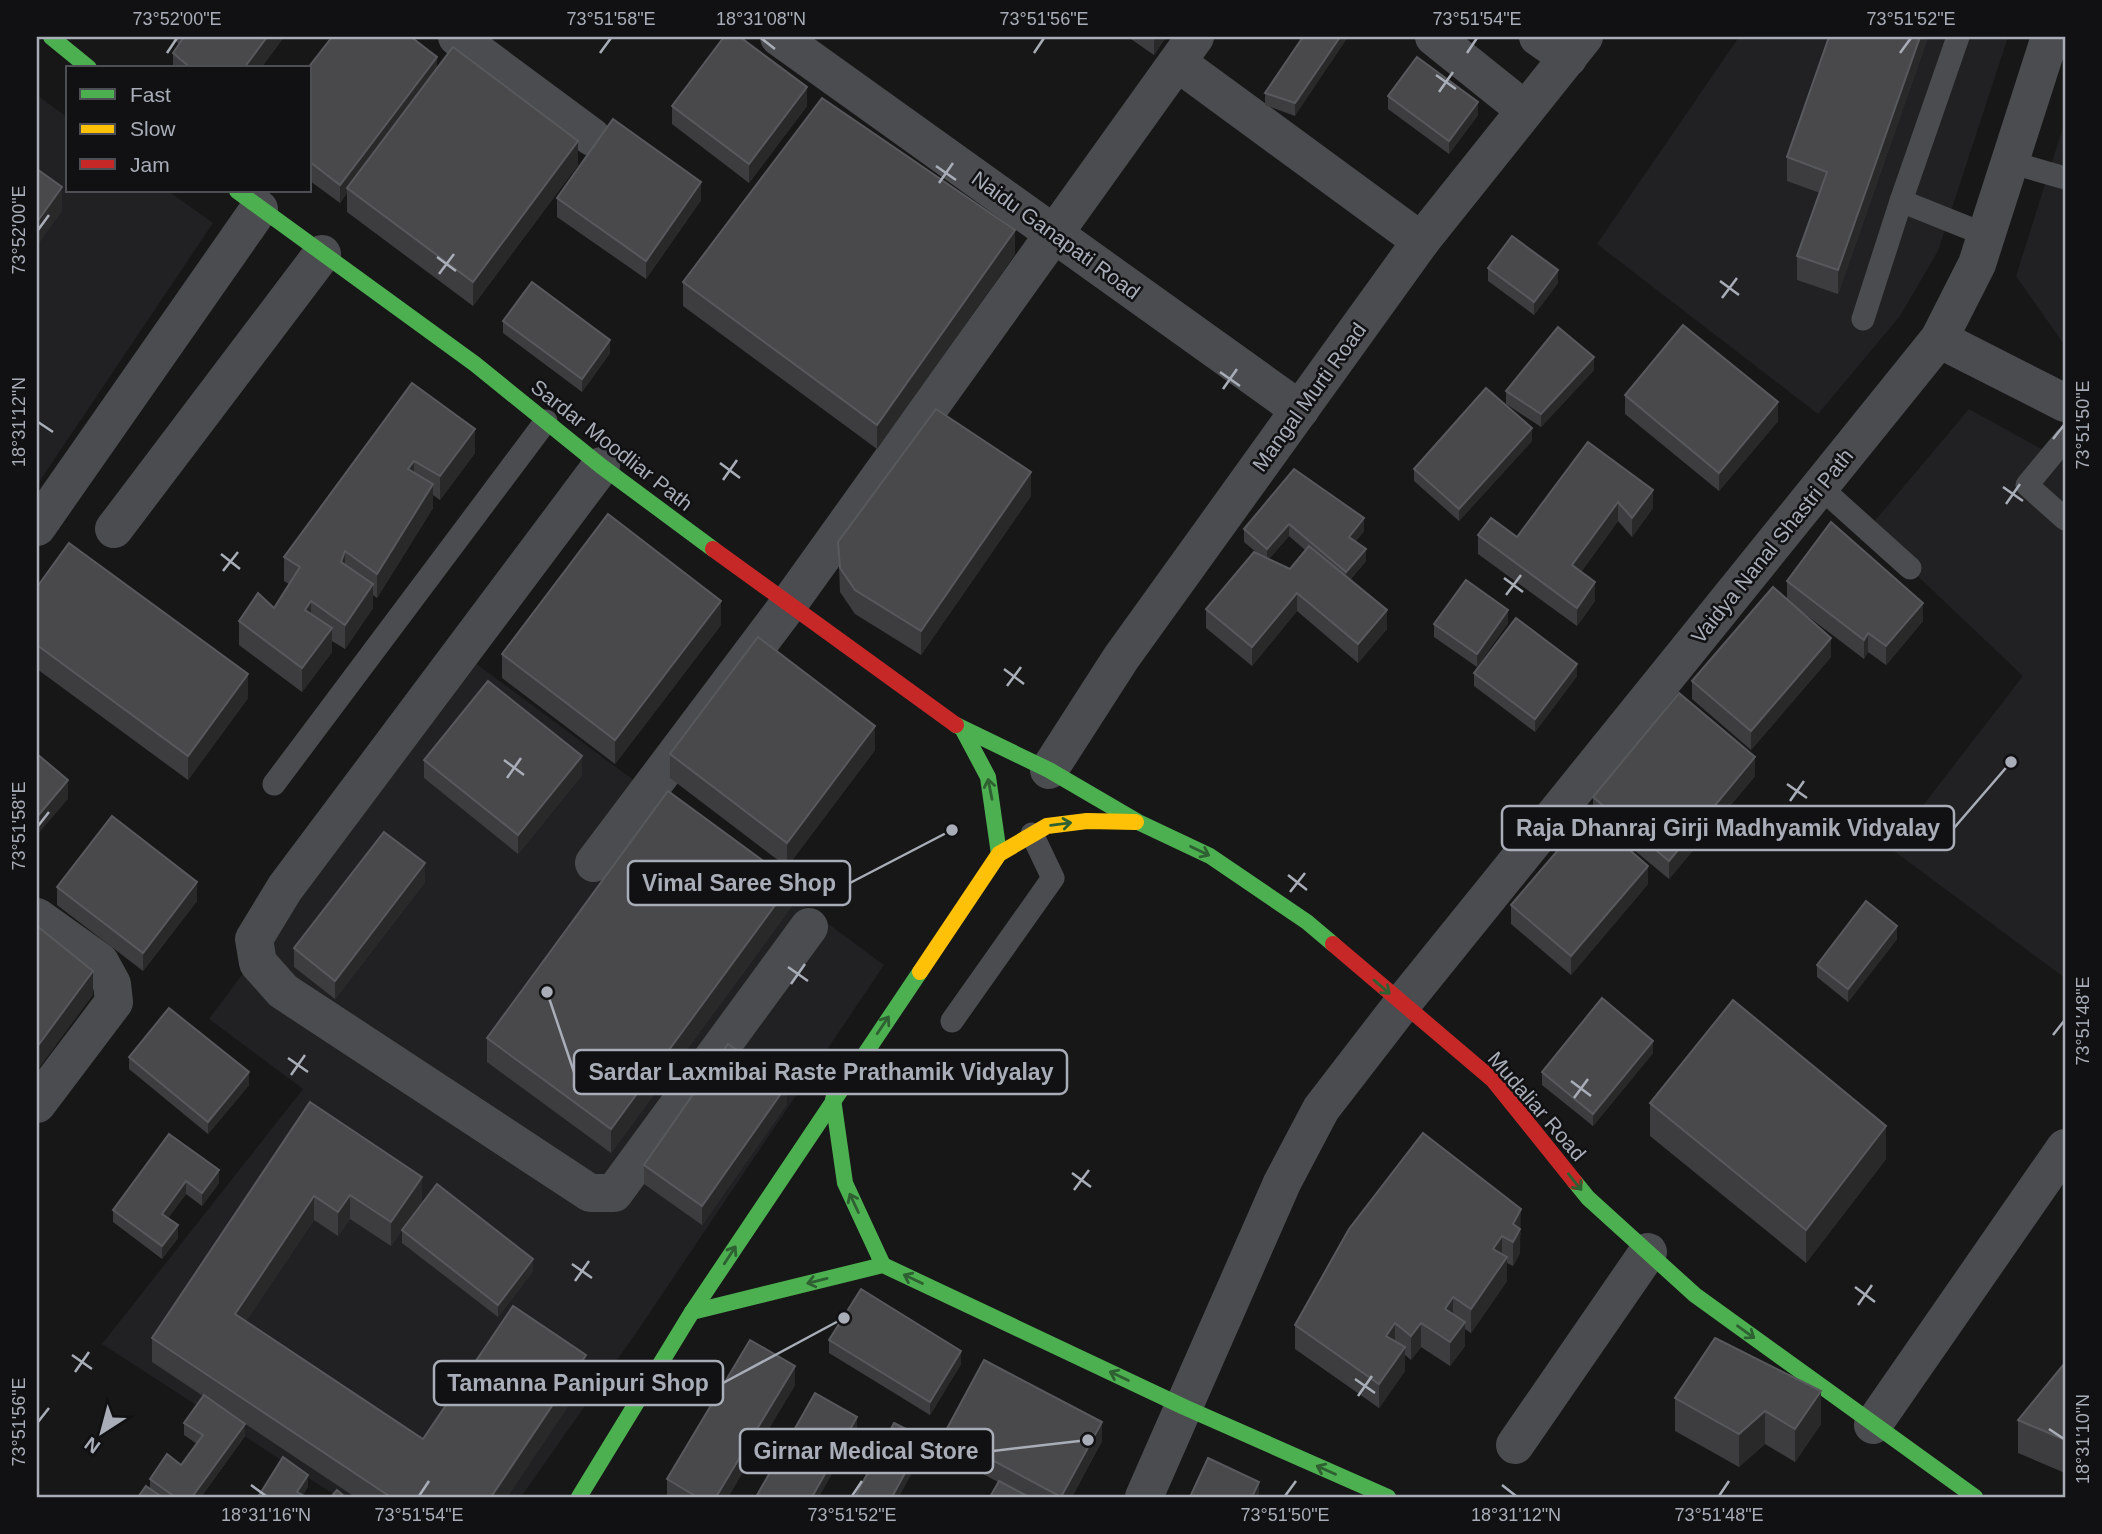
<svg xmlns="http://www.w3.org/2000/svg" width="2102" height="1534" viewBox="0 0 2102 1534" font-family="Arial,sans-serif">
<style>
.built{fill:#212123}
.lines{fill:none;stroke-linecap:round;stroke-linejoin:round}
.lane{stroke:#4b4c50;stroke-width:23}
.street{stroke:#4b4c50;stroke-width:38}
.fast{stroke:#4caf50;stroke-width:16}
.slow{stroke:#ffc107;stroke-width:16}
.jam{stroke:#c62828;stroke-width:16}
.wall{fill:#3d3d3f;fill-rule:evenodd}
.shaded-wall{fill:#29292a}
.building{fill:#49494c;stroke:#58595d;stroke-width:2}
.oneway{stroke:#2e6032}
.ticks{fill:none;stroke:#a8adb8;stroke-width:2.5}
.labels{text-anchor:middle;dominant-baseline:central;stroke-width:5;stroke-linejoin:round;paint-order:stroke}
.street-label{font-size:21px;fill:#a8adb8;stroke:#111113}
.leader{fill:none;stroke:#a8adb8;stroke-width:2.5}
.callout-dot{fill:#a8adb8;stroke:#111113;stroke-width:2.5}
.callout{fill:#111113;stroke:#a8adb8;stroke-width:2.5}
.callout-label{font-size:23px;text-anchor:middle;font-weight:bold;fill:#a8adb8}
.neatline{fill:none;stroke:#a8adb8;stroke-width:2.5}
.ticks-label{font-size:18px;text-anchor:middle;fill:#a8adb8}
</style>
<rect width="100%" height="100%" fill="#171717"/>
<g class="built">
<path d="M1739,37H2008L1938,251L1900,316L1818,414L1597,244Z"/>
<path d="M37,95L68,118V191H168L213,223L37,485Z"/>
<path d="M2065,121V346L2016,276Z"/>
<path d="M1969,409L2065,462V978L1890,848L2023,676L1868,529Z"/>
<path d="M475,663L884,965L636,1333L521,1497H338L102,1344L303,1089L209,1019Z"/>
</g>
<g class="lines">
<g class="lane">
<path d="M1958,37L1901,201L1986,235"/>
<path d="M2010,162L2065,178"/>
<path d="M1863,319L1901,201"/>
<path d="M2065,439L2027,485L2065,519"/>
<path d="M1820,487L1910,568"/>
<path d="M274,784L546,421"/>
<path d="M952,1021L1053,878L1032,834"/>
</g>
<g class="street">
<path d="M457,37L592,137"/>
<path d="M779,37L1300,410"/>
<path d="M1434,37L1525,110"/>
<path d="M1538,37L1568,58"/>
<path d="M1178,63L1421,241"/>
<path d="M1939,339L2065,403"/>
<path d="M601,466L285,888L254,939L258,963L283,991L590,1193H614L809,927"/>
<path d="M37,527L259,209"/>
<path d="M114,529L322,254"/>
<path d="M1049,770L1121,658L1421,241L1584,37"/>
<path d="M594,863L788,605L1195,37"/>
<path d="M37,917L100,962L112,984L114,1002L37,1104"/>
<path d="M1873,1425L2065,1148"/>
<path d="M1515,1445L1648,1252"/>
<path d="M1144,1497L1282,1183L1321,1109L1402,1004L1939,339L1977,264L2050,37"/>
</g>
<g class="fast">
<path d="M51,37L89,68"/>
<path d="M237,191L475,364L601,466L713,549"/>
<path d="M956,725L1049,770L1138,822L1210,856L1307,922L1333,944"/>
<path d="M963,730L988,777L999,854"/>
<path d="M833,1099L845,1183L883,1265"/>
<path d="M1575,1182L1588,1198L1695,1295L1975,1497"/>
<path d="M692,1312L883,1265L1184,1407L1388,1497"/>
<path d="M579,1497L692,1312L920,972"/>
</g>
<path class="slow" d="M920,972L999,854L1047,826L1087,821L1136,822"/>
<g class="jam">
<path d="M713,549L956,725"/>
<path d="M1333,944L1493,1080L1575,1182"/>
</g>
</g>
<g class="wall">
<path d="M171,37H284L261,68H173V53L179,44Z"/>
<path d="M1128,37H1166L1154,55Z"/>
<path d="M1303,37L1295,116L1265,105V93Z"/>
<path d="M1829,37H1928L1838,294L1797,280V256L1820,193L1787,181V157Z"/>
<path d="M310,68H437L578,165L473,306L347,212V193L340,203L310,181Z"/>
<path d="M1388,96L1478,115L1449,154L1388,109Z"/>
<path d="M672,106H807L749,183L672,124Z"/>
<path d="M557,198L701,200L646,279L557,217Z"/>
<path d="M1015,254L877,449L683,306V282Z"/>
<path d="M1488,268L1558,283L1534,315L1488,281Z"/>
<path d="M503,321L610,353L582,392L503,333Z"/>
<path d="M1594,370L1541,427L1506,404V391Z"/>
<path d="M412,383L475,453L440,500L433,495V508L377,598L373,595V608L345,649L332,641V652L302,692L239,645V621L274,608L289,584L284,581V557Z"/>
<path d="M1625,395L1778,421L1719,491L1625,414Z"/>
<path d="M1532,441L1459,521L1414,481V469Z"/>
<path d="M1588,442L1653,508L1632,537L1618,521L1581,572L1595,601L1577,626L1478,554V535L1517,537Z"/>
<path d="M1294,469L1364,531L1356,541L1366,561L1350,580L1387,629L1358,663L1297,611L1252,666L1206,628V609L1257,553L1244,542V529ZM1289,536L1305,550L1290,569L1269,559Z"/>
<path d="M1031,496L921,655L855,614L840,592L838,542Z"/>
<path d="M1787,581L1923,621L1886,665L1868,652L1864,659L1789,602L1831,657L1751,750L1692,699V681L1787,600Z"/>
<path d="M37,587L248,698L188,780L37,669Z"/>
<path d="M1508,623L1477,667L1434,637V624Z"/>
<path d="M721,625L615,764L502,678V654Z"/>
<path d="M1474,673L1577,676L1535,732L1474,686Z"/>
<path d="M875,750L787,867L670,778V754Z"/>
<path d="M424,760L582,775L518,854L424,778Z"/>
<path d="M1755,776L1669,879L1593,816V797Z"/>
<path d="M425,882L335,999L294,967V948Z"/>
<path d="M1648,884L1571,975L1511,924V905Z"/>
<path d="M57,887L197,901L143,971L57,905Z"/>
<path d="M792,906L611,1153L487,1062V1038Z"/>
<path d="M1897,939L1848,1002L1817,977V965Z"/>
<path d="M1653,1053L1593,1126L1542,1085V1072Z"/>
<path d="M129,1057L249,1085L208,1134L129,1069Z"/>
<path d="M310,1102L422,1201L391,1246L350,1219L338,1236L314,1220L246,1321L423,1439L586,1379L507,1497H355L244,1423L245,1436L201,1497H138L150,1489V1479L181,1465L197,1444L184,1435V1423L203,1396L152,1362V1338Z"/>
<path d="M1650,1103L1886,1159L1806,1263L1650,1136Z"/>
<path d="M787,1104L702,1225L644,1184V1165Z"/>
<path d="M169,1134L219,1183L202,1206L186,1194L168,1218L178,1238L162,1259L113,1222V1210Z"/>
<path d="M1349,1229L1521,1233L1520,1235V1253L1513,1266L1507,1263V1281L1471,1333L1465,1329V1346L1450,1366L1421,1347L1411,1360L1405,1355V1371L1379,1408L1295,1349V1325Z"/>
<path d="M402,1230L533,1271L498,1317L402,1243Z"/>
<path d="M1715,1338L1821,1424L1795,1462L1765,1444L1739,1467L1675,1431V1398Z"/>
<path d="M829,1340L961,1364L930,1415L829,1353Z"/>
<path d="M2065,1365V1473L2018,1453V1420Z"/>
<path d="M795,1385L728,1497H667V1479Z"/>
<path d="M944,1434L1102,1441L1072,1497H990L998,1482L944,1453Z"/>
</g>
<g class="shaded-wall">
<path d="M267,37H284L261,68H244Z"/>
<path d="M1154,37H1166L1154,55Z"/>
<path d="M1340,37H1348L1295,116V103Z"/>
<path d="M1920,37H1928L1838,294V270Z"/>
<path d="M437,57V76L347,188V193L340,203V185Z"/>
<path d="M807,87V106L749,183V164Z"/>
<path d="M1478,102V115L1449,154V141Z"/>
<path d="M578,141V165L473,306V282Z"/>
<path d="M701,182V200L646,279V261Z"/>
<path d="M62,187V211L37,246V222Z"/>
<path d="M1015,230V254L877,449V425Z"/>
<path d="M1558,270V283L1534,315V302Z"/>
<path d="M610,340V353L582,392V379Z"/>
<path d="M1594,357V370L1541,427V414Z"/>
<path d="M1778,402V421L1719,491V473Z"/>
<path d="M1532,428V441L1459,521V509Z"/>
<path d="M475,429V453L440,500V476Z"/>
<path d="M414,461V485L408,469Z"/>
<path d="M1031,472V496L921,655V631Z"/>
<path d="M433,484V508L377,598V574Z"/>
<path d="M1653,490V508L1632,537V518Z"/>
<path d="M1618,502V521L1572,584V565Z"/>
<path d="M1364,518V531L1349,549V537Z"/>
<path d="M1289,524V536L1267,561V549Z"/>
<path d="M1366,549V561L1346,584V572Z"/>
<path d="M345,551V575L341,562Z"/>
<path d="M1595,582V601L1577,626V608Z"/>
<path d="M373,584V608L345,649V625Z"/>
<path d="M1297,593V611L1252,666V647Z"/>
<path d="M311,601V625L305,610Z"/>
<path d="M721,601V625L615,764V740Z"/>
<path d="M1923,603V621L1886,665V646Z"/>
<path d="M1387,610V629L1358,663V644Z"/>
<path d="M1508,610V623L1477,667V654Z"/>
<path d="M332,628V652L302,692V668Z"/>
<path d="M1868,633V652L1864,659V640Z"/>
<path d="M1831,638V657L1751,750V731Z"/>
<path d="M1577,664V676L1535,732V719Z"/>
<path d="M248,674V698L188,780V756Z"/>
<path d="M875,726V750L787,867V843Z"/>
<path d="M582,756V775L518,854V835Z"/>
<path d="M1755,757V776L1669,879V861Z"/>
<path d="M68,780V799L37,835V817Z"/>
<path d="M425,863V882L335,999V981Z"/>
<path d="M1648,866V884L1571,975V956Z"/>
<path d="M197,882V901L143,971V953Z"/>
<path d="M792,882V906L611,1153V1129Z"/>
<path d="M1897,926V939L1848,1002V989Z"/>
<path d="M93,971V995L37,1071V1047Z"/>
<path d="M1653,1041V1053L1593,1126V1114Z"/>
<path d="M249,1072V1085L208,1134V1122Z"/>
<path d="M787,1085V1104L702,1225V1206Z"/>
<path d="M1886,1126V1159L1806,1263V1230Z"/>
<path d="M219,1170V1183L202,1206V1193Z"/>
<path d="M422,1177V1201L391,1246V1222Z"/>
<path d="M186,1181V1194L162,1226V1214Z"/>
<path d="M350,1195V1219L338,1236V1212Z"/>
<path d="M314,1196V1220L235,1338V1314Z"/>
<path d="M1521,1209L1520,1253L1513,1266V1224Z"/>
<path d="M178,1225V1238L162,1259V1246Z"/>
<path d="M1502,1236V1260L1493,1249Z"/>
<path d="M1507,1257V1281L1471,1333V1309Z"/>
<path d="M533,1259V1271L498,1317V1305Z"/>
<path d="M1453,1297V1321L1445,1309Z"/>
<path d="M1465,1322V1346L1450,1366V1342Z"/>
<path d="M1395,1323V1347L1386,1336Z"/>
<path d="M1421,1323V1347L1411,1360V1336Z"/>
<path d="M1405,1347V1371L1379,1408V1384Z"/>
<path d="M961,1351V1364L930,1415V1402Z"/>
<path d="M586,1355V1379L507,1497H491Z"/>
<path d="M795,1366V1385L728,1497H716Z"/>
<path d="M1821,1391V1424L1795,1462V1429Z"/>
<path d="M1765,1411V1444L1739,1467V1434Z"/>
<path d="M857,1417V1430L819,1497H812Z"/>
<path d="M1102,1422V1441L1072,1497H1061Z"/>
<path d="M245,1424V1436L201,1497H192Z"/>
<path d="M924,1438V1451L899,1497H892Z"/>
<path d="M308,1475V1487L302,1497L297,1492Z"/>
<path d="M1259,1482V1495L1258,1497H1252Z"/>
</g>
<g class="building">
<path d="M184,37H267L244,68H191L173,53Z"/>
<path d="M332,37H411L437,57L340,185L310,162V68H308Z"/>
<path d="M724,37H740L807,87L749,164L672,106Z"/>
<path d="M1303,37H1340L1295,103L1265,93Z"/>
<path d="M1829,37H1920L1838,270L1797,256L1827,172L1787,157Z"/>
<path d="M453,47L578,141L473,282L347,188Z"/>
<path d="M1417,57L1478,102L1449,141L1388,96Z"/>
<path d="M822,98L1015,230L877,425L683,282Z"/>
<path d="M613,119L701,182L646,261L557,198Z"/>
<path d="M37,169L62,187L37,222Z"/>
<path d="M1512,236L1558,270L1534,302L1488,268Z"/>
<path d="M532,282L610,340L582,379L503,321Z"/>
<path d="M1683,325L1778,402L1719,473L1625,395Z"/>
<path d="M1558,327L1594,357L1541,414L1506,391Z"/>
<path d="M412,383L475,429L440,476L414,461L408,469L433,484L377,574L345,551L341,562L373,584L345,625L311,601L305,610L332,628L302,668L239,621L258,593L274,608L300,567L284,557Z"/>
<path d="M1486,388L1532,428L1459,509L1414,469Z"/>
<path d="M936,409L1031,472L921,631L855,590L840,568L838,542Z"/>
<path d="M1588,442L1653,490L1632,518L1618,502L1572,565L1595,582L1577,608L1478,535L1491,518L1517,537Z"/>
<path d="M1294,469L1364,518L1349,537L1366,549L1346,572L1289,524L1267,549L1244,529Z"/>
<path d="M608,514L721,601L615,740L502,654Z"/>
<path d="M1831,522L1923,603L1886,646L1868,633L1864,640L1787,581Z"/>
<path d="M69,543L248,674L188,756L37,645V587Z"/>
<path d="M1309,546L1387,610L1358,644L1297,593L1252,647L1206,609L1254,552L1290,569Z"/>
<path d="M1466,580L1508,610L1477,654L1434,624Z"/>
<path d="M1773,587L1831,638L1751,731L1692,681Z"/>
<path d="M1516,618L1577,664L1535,719L1474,673Z"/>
<path d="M758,637L875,726L787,843L670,754Z"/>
<path d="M488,681L582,756L518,835L424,760Z"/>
<path d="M1679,693L1755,757L1669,861L1593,797Z"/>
<path d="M37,754L68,780L37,817Z"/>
<path d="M668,791L792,882L611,1129L487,1038Z"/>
<path d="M1589,814L1648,866L1571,956L1511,905Z"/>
<path d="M112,816L197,882L143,953L57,887Z"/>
<path d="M384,832L425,863L335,981L294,948Z"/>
<path d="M1866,901L1897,926L1848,989L1817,965Z"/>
<path d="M37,926L93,971L37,1047Z"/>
<path d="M1602,998L1653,1041L1593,1114L1542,1072Z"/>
<path d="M1733,1000L1886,1126L1806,1230L1650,1103Z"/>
<path d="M169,1008L249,1072L208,1122L129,1057Z"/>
<path d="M728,1044L787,1085L702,1206L644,1165Z"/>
<path d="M310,1102L422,1177L391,1222L350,1195L338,1212L314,1196L235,1314L423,1439L513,1306L586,1355L491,1497H388L389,1496L152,1338Z"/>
<path d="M1423,1133L1521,1209L1513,1224L1520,1229L1513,1242L1502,1236L1493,1249L1507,1257L1471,1309L1453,1297L1445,1309L1465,1322L1450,1342L1421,1323L1411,1336L1395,1323L1386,1336L1405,1347L1379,1384L1295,1325L1349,1229Z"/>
<path d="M169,1134L219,1170L202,1193L186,1181L162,1214L178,1225L162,1246L113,1210Z"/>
<path d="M437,1184L533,1259L498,1305L402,1230Z"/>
<path d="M861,1289L961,1351L930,1402L829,1340Z"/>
<path d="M1715,1338L1821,1391L1795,1429L1765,1411L1739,1434L1675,1398Z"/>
<path d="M750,1340L795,1366L716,1497H697L667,1479Z"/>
<path d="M984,1360L1102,1422L1061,1497L944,1434Z"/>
<path d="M2064,1364L2065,1365V1440L2018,1420Z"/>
<path d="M815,1393L857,1417L812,1497H756Z"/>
<path d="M204,1395L245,1424L192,1497H175L150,1479L167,1454L181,1465L203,1435L184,1423Z"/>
<path d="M894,1423L924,1438L892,1497H855Z"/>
<path d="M283,1457L308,1475L297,1492L306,1497H258Z"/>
<path d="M1208,1458L1259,1482L1252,1497H1190Z"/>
<path d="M999,1481L1029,1497H990Z"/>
<path d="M146,1486L162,1497H138Z"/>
<path d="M337,1490L345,1497H331Z"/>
</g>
<defs><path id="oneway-shaft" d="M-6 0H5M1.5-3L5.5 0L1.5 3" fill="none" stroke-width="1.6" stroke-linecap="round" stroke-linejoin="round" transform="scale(1.75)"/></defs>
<g class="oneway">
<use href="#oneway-shaft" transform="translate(990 789) rotate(-101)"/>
<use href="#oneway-shaft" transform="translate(1061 824) rotate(-7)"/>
<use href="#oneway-shaft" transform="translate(1200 851) rotate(26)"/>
<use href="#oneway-shaft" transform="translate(1382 987) rotate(41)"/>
<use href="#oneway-shaft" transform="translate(883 1025) rotate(-56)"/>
<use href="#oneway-shaft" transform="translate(1575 1182) rotate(51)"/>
<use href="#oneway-shaft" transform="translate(854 1203) rotate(-115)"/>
<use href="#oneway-shaft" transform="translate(730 1255) rotate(-57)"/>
<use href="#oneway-shaft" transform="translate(913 1279) rotate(-155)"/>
<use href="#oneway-shaft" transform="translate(817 1281) rotate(166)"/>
<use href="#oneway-shaft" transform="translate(1746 1332) rotate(36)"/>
<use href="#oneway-shaft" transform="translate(1119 1376) rotate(-155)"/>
<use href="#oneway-shaft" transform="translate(1326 1470) rotate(-156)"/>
</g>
<path class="ticks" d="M761,38L775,49M167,53L177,38M600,53L611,38M1034,53L1044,38M1467,53L1477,38M1900,53L1911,38M1436,75L1456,89M1439,92L1453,72M936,166L956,180M939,183L953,163M38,230L49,215M437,257L456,271M439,274L454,254M1720,281L1739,295M1722,298L1737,278M1220,372L1240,386M1223,389L1237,369M38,422L53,432M2053,439L2064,425M720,463L740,478M723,480L737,460M2003,487L2023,501M2006,504L2020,484M221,554L240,569M223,571L238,552M1504,578L1523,592M1506,595L1521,575M1004,669L1024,684M1007,686L1021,667M504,760L524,775M507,778L521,758M1787,784L1807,798M1790,801L1804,781M38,826L49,812M1288,875L1307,890M1290,892L1305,873M788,967L808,981M791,984L805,964M2053,1035L2064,1021M288,1058L308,1072M291,1075L305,1055M1571,1081L1591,1096M1574,1098L1588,1079M1072,1173L1091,1187M1074,1190L1089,1170M572,1264L592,1278M575,1281L589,1261M1855,1287L1875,1302M1858,1305L1872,1285M72,1355L92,1369M75,1372L89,1352M1355,1379L1375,1393M1358,1396L1372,1376M38,1422L49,1408M2049,1429L2064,1439M251,1485L266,1496M1502,1485L1516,1496M419,1496L429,1481M852,1496L862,1481M1285,1496L1296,1481M1719,1496L1729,1481"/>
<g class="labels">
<g class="street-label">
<text transform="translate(1056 235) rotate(36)">Naidu Ganapati Road</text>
<text transform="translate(1309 397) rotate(-54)">Mangal Murti Road</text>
<text transform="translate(612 445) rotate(38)">Sardar Moodliar Path</text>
<text transform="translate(1772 546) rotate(-51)">Vaidya Nanal Shastri Path</text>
<text transform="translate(1537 1106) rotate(49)">Mudaliar Road</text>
</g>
</g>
<path class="leader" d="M2011 762L1954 828M952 830L850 883M547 992L574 1072M844 1318L723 1383M1088 1440L993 1451"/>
<g class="callout-dot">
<circle cx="2011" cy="762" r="7"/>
<circle cx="952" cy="830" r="7"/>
<circle cx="547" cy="992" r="7"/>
<circle cx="844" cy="1318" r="7"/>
<circle cx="1088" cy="1440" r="7"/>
</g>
<g class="callout">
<rect x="1502" y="806" width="452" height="44" rx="7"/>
<rect x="628" y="861" width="222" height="44" rx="7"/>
<rect x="574" y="1050" width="493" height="44" rx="7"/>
<rect x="434" y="1361" width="289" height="44" rx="7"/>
<rect x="740" y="1429" width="253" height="44" rx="7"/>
</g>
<g class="callout-label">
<text x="1728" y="836">Raja Dhanraj Girji Madhyamik Vidyalay</text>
<text x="739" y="891">Vimal Saree Shop</text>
<text x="821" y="1080">Sardar Laxmibai Raste Prathamik Vidyalay</text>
<text x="578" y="1391">Tamanna Panipuri Shop</text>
<text x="866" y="1459">Girnar Medical Store</text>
</g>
<rect width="2102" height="1534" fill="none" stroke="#111113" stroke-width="77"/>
<rect x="66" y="66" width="245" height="126" fill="#111113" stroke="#4d4f55" stroke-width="2"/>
<rect x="80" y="89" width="35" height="10" fill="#4caf50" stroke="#4d4f55" stroke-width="2"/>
<text x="130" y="102" font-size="21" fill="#a8adb8">Fast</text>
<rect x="80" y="124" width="35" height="10" fill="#ffc107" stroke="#4d4f55" stroke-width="2"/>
<text x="130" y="136" font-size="21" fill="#a8adb8">Slow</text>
<rect x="80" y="159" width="35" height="10" fill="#c62828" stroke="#4d4f55" stroke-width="2"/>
<text x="130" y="172" font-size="21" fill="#a8adb8">Jam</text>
<g transform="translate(102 1432) rotate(216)" stroke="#111113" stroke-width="5" paint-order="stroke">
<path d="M0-5L12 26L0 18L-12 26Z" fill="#a8adb8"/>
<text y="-10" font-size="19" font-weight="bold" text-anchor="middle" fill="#a8adb8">N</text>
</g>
<rect x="38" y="38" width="2026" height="1458" class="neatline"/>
<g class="ticks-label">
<text x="177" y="25">73°52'00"E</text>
<text x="611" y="25">73°51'58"E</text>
<text x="761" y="25">18°31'08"N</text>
<text x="1044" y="25">73°51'56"E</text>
<text x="1477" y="25">73°51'54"E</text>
<text x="1911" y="25">73°51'52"E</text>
<text transform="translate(19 230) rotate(-90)" y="6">73°52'00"E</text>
<text transform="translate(19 422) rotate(-90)" y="6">18°31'12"N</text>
<text transform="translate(2083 425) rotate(-90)" y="6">73°51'50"E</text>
<text transform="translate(19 826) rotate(-90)" y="6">73°51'58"E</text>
<text transform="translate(2083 1021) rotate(-90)" y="6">73°51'48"E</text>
<text transform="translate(19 1422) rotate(-90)" y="6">73°51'56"E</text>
<text transform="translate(2083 1439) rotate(-90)" y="6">18°31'10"N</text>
<text x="266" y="1521">18°31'16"N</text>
<text x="419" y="1521">73°51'54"E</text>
<text x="852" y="1521">73°51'52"E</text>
<text x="1285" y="1521">73°51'50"E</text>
<text x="1516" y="1521">18°31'12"N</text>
<text x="1719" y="1521">73°51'48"E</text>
</g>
</svg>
